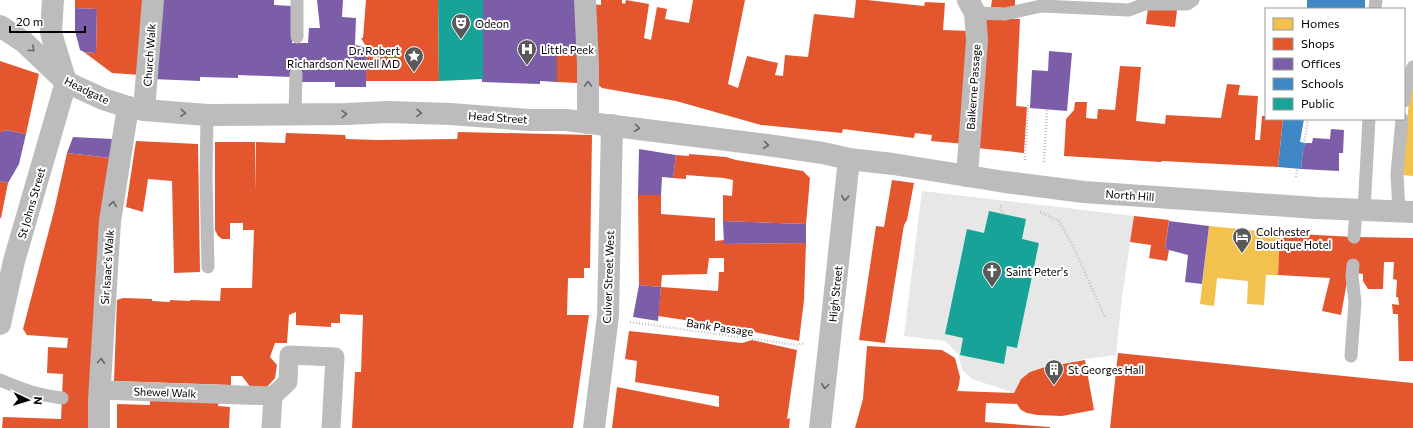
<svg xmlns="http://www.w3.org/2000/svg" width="1413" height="428" viewBox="0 0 1413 428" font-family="Commissioner,sans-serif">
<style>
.green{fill:#e7e7e7;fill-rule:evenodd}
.homes{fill:#f2c14e}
.shops{fill:#e4572e}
.offices{fill:#7b5ea7}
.schools{fill:#3f88c5}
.public{fill:#17a398}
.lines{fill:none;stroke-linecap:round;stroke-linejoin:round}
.path{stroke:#c2c2c2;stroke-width:2.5;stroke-dasharray:1 2;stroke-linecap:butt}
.service{stroke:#bcbcbc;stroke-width:13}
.pedestrian{stroke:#bcbcbc;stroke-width:19}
.minor{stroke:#bcbcbc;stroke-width:22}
.tertiary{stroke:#bcbcbc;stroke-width:22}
.oneway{stroke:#676767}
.labels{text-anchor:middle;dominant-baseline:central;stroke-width:4;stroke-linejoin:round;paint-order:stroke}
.poi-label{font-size:11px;fill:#000;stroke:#fff;text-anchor:start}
.street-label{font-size:11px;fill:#000;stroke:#fff}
</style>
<rect width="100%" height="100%" fill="#fff"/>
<path class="green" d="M922,191L1134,216L1122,297L1116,355C1096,358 1033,364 1021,379C1018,383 1016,389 1014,393L972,379L962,370L958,354L945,341L904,336ZM967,230L1039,243L1017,347L1007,346L1004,364L963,338L945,334Z"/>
<g class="homes">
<path d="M1410,90H1413V176L1402,175Z"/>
<path d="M1209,226L1280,233L1278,275H1266L1264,305L1247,304L1248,281L1217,278L1214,306L1200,304Z"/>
</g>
<g class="shops">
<path d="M75,0H147L141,75L112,73L84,52L96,53L97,9L75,8Z"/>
<path d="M366,0H438L439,81H366L367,48L361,38H363Z"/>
<path d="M601,0H622V3L625,4L626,0L649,4L644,38L651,40L657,7L667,9L665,19L689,23L693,0H745L728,84L738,88L747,56L778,63L775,75L783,76L785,55L808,57L814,14L854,18L856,0H867L924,6L925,2L945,3L943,30L970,31L965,144L931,141L932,135L915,133L914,138L843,129L842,133L761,125L676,101L602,88L597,84L593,4L601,5Z"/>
<path d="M992,0H1015V9L991,7Z"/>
<path d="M1148,8L1177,10L1175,27L1146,24Z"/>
<path d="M983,18L1020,19L1016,106L1027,107L1024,153L977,148Z"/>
<path d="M557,54L578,55V83L557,82Z"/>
<path d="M0,61L39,74L26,134L5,130L3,132H0Z"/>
<path d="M1120,66L1141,67L1136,121L1165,124L1166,115L1221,118L1227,84L1240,85L1238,95L1258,96L1255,140H1260L1262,116H1266V119H1283L1278,167L1162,161L1161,162L1064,156L1066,119L1074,110L1075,102H1087L1086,118L1097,119L1098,109L1115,110Z"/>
<path d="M458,132L592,135L590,268H584V278H568L567,315H589L573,428H352L355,372H361L363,315L340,314V323H331V327L296,325V312L289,315L287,343H275L270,357L277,365L275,378L266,388H251L242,376H231V385L114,381L117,300L123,298L152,299V301L170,302V300L190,301V300L220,301L221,288H252L254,230H243V223H230V239H222L218,236L215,230V142H255V192L256,142L285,143L286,133L345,135L346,139L377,140L457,139Z"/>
<path d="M136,141L198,144L200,272L174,273L172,181L148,179L143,212L126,207Z"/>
<path d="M67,153L111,158L91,428H2L3,417L61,419L63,374L47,373L48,347L67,348L68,338L27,335L23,329L54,211Z"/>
<path d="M689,154L726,157L736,160L803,171L810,178L806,224L723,221V195L732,196L733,180L724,178L686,175V179L673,178L676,155L689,156Z"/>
<path d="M892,180L914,183L907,220L904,225L885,343L859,340L876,226L884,227Z"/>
<path d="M0,181L8,183L1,218H0Z"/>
<path d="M638,195H661V214L715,218V241L724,240V244L806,243L804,300L799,341L725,326L658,316L661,287L718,291L719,272H724V258H709L707,274L662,275L661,287L639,285Z"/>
<path d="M1134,216L1169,220L1165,249L1169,250L1167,261L1149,258L1151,245L1130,242Z"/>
<path d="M1280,233L1354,237L1413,238V361H1399L1398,314H1393L1392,304L1399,305L1398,297H1396L1397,280L1393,279L1394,262H1384L1383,289H1368L1363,281V274L1356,273L1350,265L1341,315L1322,311L1330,278L1278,275Z"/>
<path d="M629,331L742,343L752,340L797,350L787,419L790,418L789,428H612L617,387L719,407V396L635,382L637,361L625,359Z"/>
<path d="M867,346L942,350L955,358L960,377L959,385L957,391L1014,393L1017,403L1014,393L1021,379L1030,372L1045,367L1085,360L1094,410L1062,416L1037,415L1027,413L1021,410L1017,404L986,403L985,422L1050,427V428H855L863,399Z"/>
<path d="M1118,353L1413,383V428H1110Z"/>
<path d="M150,399L219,401L218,406L230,407L229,428H117V404L150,405Z"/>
</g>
<g class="offices">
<path d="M159,0H274V5L292,6V43H308L309,28H320L317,0H343L342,17L356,18L355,45L367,48L366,87H335V82H290L291,77L238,75V78L200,77V81L152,79Z"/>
<path d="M483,0H576L578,55L557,54V82L540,81V84L482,82Z"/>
<path d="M75,8L97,9L96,53L84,52L80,50L75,31Z"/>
<path d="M1049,51L1072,53L1067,111L1030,108L1032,70L1048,71Z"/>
<path d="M1331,129L1344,130L1343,153H1339V171L1301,169L1303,149L1306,143H1312L1313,138L1330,139Z"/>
<path d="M5,130L26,134L19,164L8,183L0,181V132H3Z"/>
<path d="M73,137L113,139L111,158L67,153Z"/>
<path d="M639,149L676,155L673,178L662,177L661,195H638Z"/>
<path d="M723,221L806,224V243L724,244Z"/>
<path d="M1169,221L1209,226L1202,284L1185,282L1188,255L1165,249Z"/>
<path d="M639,285L661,287L658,321L633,317Z"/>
</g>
<g class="schools">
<rect x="1307" y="0" width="58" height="9"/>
<path d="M1283,119H1304L1300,142L1306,143L1303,149L1301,169L1278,167Z"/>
</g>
<g class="public">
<path d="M438,0H483V79L439,81Z"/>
<path d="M989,211L1026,219L1022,239L1039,243L1017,348L1007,346L1004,364L960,355L963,338L945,334L967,229L984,233Z"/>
</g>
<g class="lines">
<g class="path">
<path d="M1303,143L1305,139L1308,119"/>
<path d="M1025,160L1028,104"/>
<path d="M1044,162L1047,110"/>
<path d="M1296,177L1297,169"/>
<path d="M1001,205L1000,206L1003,214"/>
<path d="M1040,212L1059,221L1072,244L1105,317"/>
<path d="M630,322L797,345L805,343"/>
</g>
<g class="service">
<path d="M1375,9L1376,0"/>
<path d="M975,13L1005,14L1041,6L1129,10L1145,4H1187L1193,0"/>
<path d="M297,37V0"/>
<path d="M1404,101L1405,93L1413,67"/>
<path d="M295,114L296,74"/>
<path d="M207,115L206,177L208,267"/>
<path d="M1364,211L1369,119"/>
<path d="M1399,212L1397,174L1402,119"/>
<path d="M1354,237L1356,211"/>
<path d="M1351,356L1355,302L1352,276L1353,265"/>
<path d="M0,380C23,390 38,395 62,398"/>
</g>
<g class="pedestrian">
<path d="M100,390L273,396L271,428"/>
<path d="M273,396L288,382L289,355L335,357L331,428"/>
</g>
<g class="minor">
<path d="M53,0L51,32L54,43L66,82"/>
<path d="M585,0L588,65V123"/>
<path d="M144,110L153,0"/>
<path d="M967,176L977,40L975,13L968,0"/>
<path d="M99,428V400L110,221L128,107"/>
<path d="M594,428L608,316L612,125"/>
</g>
<g class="tertiary">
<path d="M0,26L24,42L66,82L103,99L128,107L144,110L207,115L346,114L388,112L450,114L529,120H566L767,145L823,153L849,159L893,164L1005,182L1084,192L1316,208L1413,212"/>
<path d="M0,324L14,261L66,82"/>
<path d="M820,428L830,338L849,159"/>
</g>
</g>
<defs><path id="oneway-chevron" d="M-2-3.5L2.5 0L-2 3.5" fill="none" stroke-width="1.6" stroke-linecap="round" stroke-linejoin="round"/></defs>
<g class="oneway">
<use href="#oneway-chevron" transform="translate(32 49) rotate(43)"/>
<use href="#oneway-chevron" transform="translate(588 84) rotate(-91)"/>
<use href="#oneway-chevron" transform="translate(183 113) rotate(4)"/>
<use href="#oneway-chevron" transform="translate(419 113) rotate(2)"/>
<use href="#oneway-chevron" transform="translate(344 114) rotate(-1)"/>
<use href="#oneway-chevron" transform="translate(637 128) rotate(7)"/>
<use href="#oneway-chevron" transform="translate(766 145) rotate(8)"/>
<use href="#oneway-chevron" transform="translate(845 198) rotate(96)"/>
<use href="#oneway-chevron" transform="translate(113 204) rotate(-81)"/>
<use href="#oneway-chevron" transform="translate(101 361) rotate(-86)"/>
<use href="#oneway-chevron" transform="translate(825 386) rotate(97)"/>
</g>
<defs>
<symbol id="theatre-pin" viewBox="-11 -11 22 30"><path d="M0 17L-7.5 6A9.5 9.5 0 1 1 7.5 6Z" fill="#595959" stroke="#fff"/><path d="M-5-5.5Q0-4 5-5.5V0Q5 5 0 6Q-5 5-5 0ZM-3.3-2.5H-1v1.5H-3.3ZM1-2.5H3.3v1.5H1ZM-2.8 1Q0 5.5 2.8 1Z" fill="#fff"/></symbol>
<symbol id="hospital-pin" viewBox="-11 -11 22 30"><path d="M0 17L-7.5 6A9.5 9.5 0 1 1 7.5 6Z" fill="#595959" stroke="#fff"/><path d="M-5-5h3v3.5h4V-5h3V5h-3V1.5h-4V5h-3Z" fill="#fff"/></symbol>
<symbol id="sight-pin" viewBox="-11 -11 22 30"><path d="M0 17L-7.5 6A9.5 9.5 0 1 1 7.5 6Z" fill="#595959" stroke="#fff"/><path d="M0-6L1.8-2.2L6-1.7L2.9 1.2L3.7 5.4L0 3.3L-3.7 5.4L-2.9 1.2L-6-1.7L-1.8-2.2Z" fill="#fff"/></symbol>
<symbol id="hotel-pin" viewBox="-11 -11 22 30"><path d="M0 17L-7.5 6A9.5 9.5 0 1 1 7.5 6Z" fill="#595959" stroke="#fff"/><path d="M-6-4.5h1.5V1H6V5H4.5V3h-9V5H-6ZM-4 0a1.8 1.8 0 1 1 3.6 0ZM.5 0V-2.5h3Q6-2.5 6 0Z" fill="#fff"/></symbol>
<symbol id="church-pin" viewBox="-11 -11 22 30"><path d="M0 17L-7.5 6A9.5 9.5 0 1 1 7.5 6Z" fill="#595959" stroke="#fff"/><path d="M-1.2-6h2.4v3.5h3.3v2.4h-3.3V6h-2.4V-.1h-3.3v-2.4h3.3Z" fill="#fff"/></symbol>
<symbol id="building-pin" viewBox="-11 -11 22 30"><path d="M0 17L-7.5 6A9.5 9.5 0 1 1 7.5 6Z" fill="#595959" stroke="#fff"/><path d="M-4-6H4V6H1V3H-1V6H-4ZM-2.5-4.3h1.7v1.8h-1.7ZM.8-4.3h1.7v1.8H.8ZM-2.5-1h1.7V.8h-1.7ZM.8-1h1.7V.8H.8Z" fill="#fff"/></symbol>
</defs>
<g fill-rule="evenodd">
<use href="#theatre-pin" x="450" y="12" width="22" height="30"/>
<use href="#hospital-pin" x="516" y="38" width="22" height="30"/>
<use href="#sight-pin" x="403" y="45" width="22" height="30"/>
<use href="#hotel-pin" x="1231" y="226" width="22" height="30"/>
<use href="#church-pin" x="981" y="260" width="22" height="30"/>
<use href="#building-pin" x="1043" y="358" width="22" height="30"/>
</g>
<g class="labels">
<g class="poi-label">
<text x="475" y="23">Odeon</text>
<text x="541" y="49">Little Peek</text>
<text x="400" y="50" text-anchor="end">Dr. Robert<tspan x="400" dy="13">Richardson Newell MD</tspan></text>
<text x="1256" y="231">Colchester<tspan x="1256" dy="13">Boutique Hotel</tspan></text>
<text x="1006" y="271">Saint Peter's</text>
<text x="1068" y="369">St Georges Hall</text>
</g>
<g class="street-label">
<text transform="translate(149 55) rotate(-86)">Church Walk</text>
<text transform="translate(973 87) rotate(-86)">Balkerne Passage</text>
<text transform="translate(87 90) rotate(26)">Headgate</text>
<text transform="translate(498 117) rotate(4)">Head Street</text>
<text transform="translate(1130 195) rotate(4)">North Hill</text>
<text transform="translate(31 203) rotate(-74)">St Johns Street</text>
<text transform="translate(107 267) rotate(-86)">Sir Isaac's Walk</text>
<text transform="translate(608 277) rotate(-88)">Culver Street West</text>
<text transform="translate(835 294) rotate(-84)">High Street</text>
<text transform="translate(720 327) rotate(8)">Bank Passage</text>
<text transform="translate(165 392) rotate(2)">Shewel Walk</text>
</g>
</g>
<rect x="1265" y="8" width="140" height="112" fill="#ffffff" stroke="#999999"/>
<rect x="1273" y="18" width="20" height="12" fill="#f2c14e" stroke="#999999"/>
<text x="1301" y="28" font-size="12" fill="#000000">Homes</text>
<rect x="1273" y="38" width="20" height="12" fill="#e4572e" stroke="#999999"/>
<text x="1301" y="48" font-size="12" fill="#000000">Shops</text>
<rect x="1273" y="58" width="20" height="12" fill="#7b5ea7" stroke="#999999"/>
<text x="1301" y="68" font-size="12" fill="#000000">Offices</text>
<rect x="1273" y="78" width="20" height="12" fill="#3f88c5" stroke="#999999"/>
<text x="1301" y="88" font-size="12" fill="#000000">Schools</text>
<rect x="1273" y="98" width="20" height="12" fill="#17a398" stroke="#999999"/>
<text x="1301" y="108" font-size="12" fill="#000000">Public</text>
<g transform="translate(28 400) rotate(94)" stroke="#ffffff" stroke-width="3" paint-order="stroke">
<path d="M0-3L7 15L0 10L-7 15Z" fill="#000000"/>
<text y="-6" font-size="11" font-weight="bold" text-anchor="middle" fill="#000000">N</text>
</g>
<path d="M10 26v6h75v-6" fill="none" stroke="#000000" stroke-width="2"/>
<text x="16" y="26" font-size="12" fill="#000000" stroke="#ffffff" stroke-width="3" paint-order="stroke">20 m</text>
</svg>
